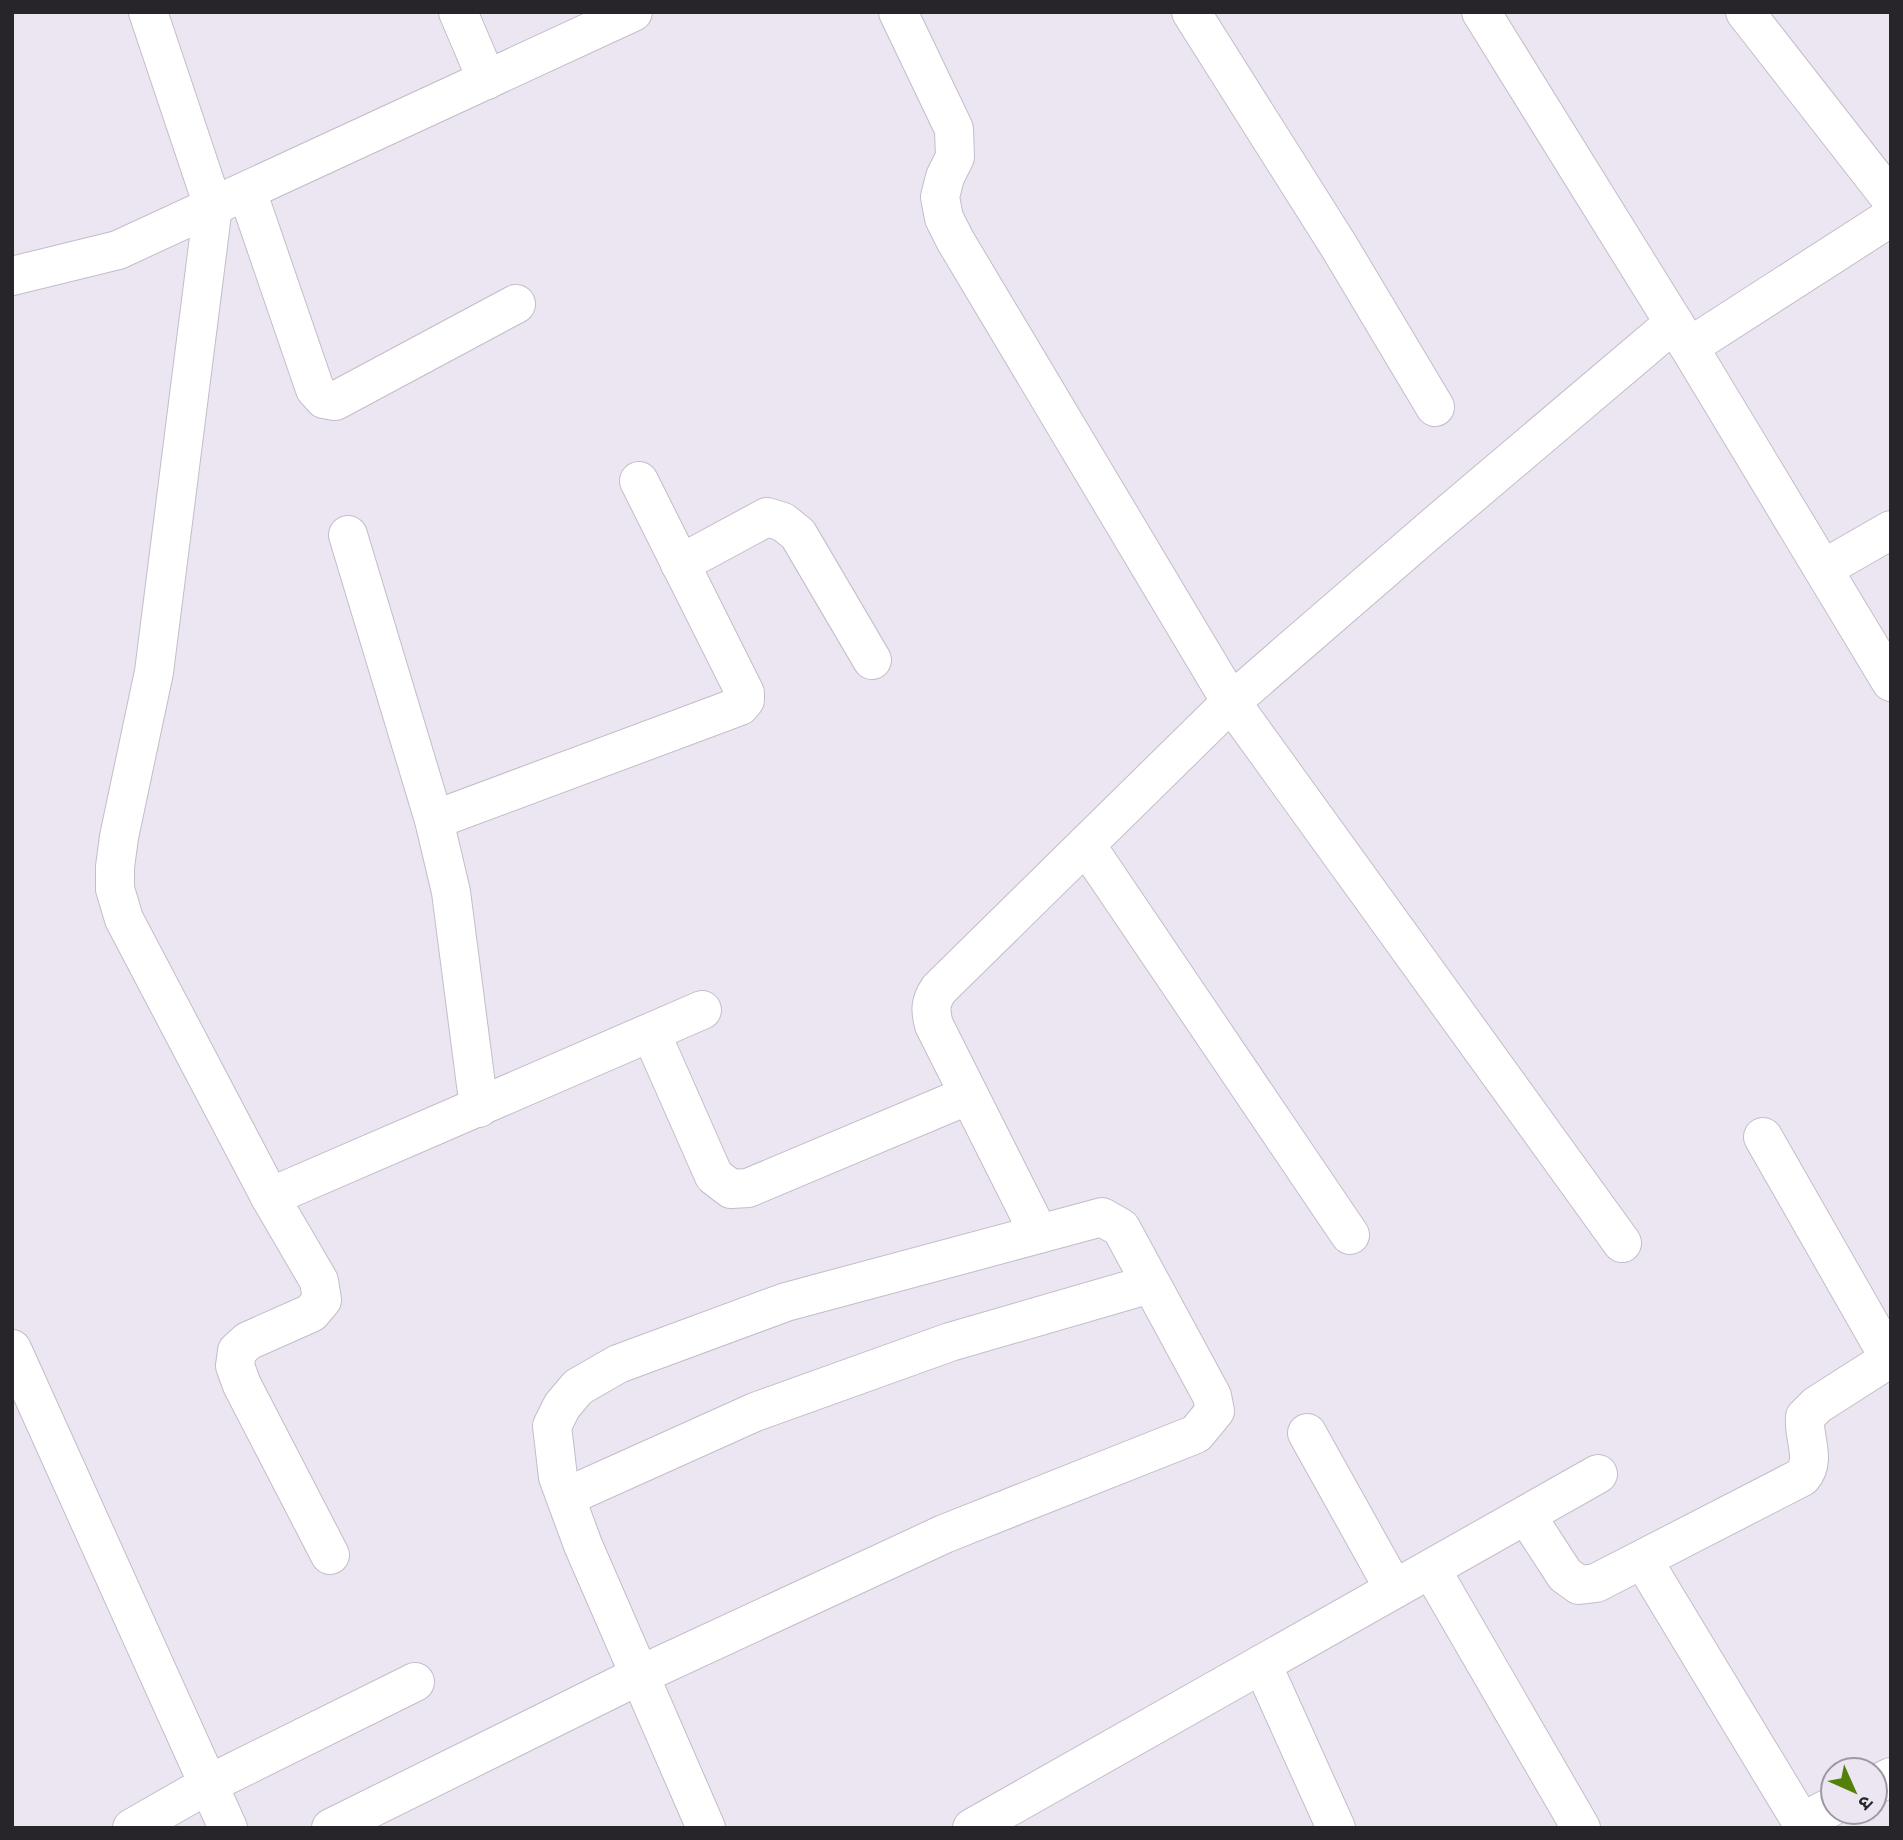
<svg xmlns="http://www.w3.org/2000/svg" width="1903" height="1840" viewBox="0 0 1903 1840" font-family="'Space Grotesk','Noto Sans Devanagari',sans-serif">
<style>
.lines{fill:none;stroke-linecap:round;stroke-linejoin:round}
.minor-casing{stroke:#c3bdc9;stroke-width:40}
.minor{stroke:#fff;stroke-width:38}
</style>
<rect width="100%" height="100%" fill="#ece5f2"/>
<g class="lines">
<defs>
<g id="minor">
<path d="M148,12L213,206L154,672L119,837L115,867V889L124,919L270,1197L319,1281L322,1300L311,1313L248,1341L237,1351L235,1366L242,1385L330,1555"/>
<path d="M458,12L487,80"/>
<path d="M898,12L954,129L955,157L945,177L940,197L944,218L955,240L1231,702L1622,1243"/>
<path d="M1191,12L1340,248L1435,407"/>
<path d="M1481,12L1689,347L1891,682"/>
<path d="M1745,12L1891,199"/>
<path d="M247,191L315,389L324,399L335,401L516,304"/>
<path d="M12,276L118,250L633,12"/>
<path d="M1689,347L1891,217"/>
<path d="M348,535L434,820L451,892L479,1108"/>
<path d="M680,564L767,517L783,522L798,534L872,660"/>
<path d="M1823,569L1891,530"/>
<path d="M434,820L740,706L745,700V693L639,481"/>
<path d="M1086,845L1350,1235"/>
<path d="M651,1033L714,1176L731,1189L748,1188L969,1095"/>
<path d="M1763,1137L1891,1361"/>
<path d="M270,1197L702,1010"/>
<path d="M12,1349L228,1828"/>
<path d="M1307,1433L1394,1589"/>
<path d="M566,1497L755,1412L950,1342L1150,1284"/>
<path d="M1526,1515L1565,1575L1579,1585L1596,1583L1802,1477C1817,1460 1803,1438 1805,1417L1817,1405L1889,1359"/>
<path d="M1643,1560L1805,1828"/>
<path d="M1431,1569L1581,1828"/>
<path d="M1262,1664L1336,1828"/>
<path d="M1875,1785L1891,1777"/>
<path d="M1802,1822L1833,1806"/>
<path d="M132,1828L209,1784L415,1682"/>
<path d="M331,1828L640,1675L944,1534L1196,1434L1215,1411L1212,1396L1121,1228L1102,1217L1039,1234"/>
<path d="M706,1828L583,1545L558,1477L552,1426L562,1406L578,1387L618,1364L786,1302L1039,1234L934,1025C930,1010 930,1002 939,989L1231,702L1432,528L1674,323"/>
<path d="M972,1828L1598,1474"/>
</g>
</defs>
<use href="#minor" class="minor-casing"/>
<use href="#minor" class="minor"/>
</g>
<rect width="1903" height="1840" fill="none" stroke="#272529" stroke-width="28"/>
<g transform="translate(1854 1791) rotate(135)"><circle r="33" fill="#ece5f2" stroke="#9d98a2" stroke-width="2"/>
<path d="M0-5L12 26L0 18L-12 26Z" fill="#538009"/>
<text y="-10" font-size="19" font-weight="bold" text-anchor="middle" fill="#272529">उ</text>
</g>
</svg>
